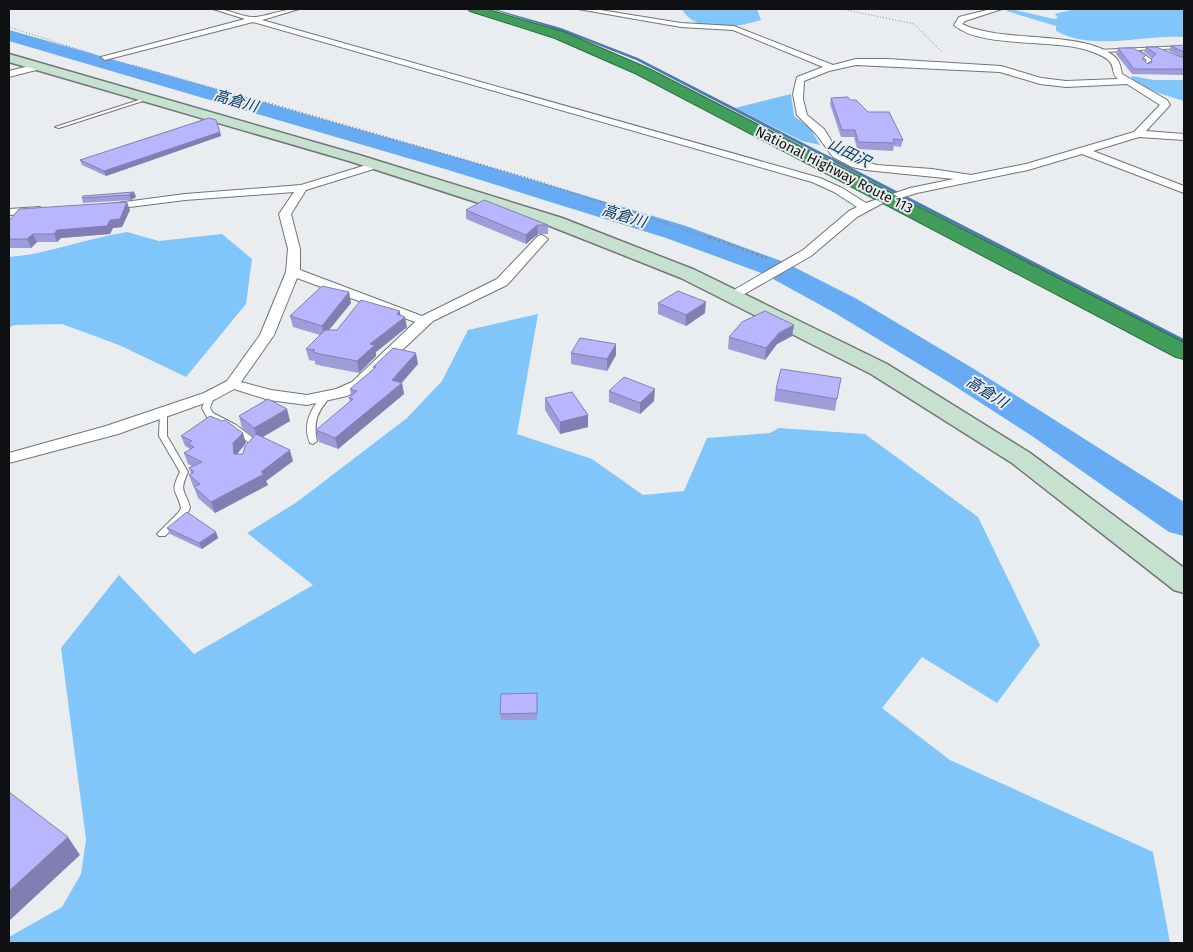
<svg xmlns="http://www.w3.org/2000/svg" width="1193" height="952" viewBox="0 0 1193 952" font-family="'Fira Sans','Noto Sans JP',sans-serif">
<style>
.green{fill:#79c1f6}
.forest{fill:#80c6fa}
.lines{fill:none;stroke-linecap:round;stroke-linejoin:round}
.stream{fill:#4c7cb0;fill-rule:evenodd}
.river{fill:#66abf4;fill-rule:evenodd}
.lane-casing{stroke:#727476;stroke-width:2}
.street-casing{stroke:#727476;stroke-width:2}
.secondary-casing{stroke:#727476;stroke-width:3}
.highway-casing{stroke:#2f6c40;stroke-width:2}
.path-far2{stroke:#888a8b;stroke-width:1;stroke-dasharray:1 2;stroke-linecap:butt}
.path-far1{stroke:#888a8b;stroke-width:2;stroke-dasharray:1 2.5;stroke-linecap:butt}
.path{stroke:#888a8b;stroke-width:2.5;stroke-dasharray:2 3;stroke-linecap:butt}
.lane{fill:#fff;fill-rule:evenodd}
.street{fill:#fff;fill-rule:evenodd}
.secondary{fill:#c6e2ce;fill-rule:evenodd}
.highway{fill:#409e5a;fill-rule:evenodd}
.wall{fill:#9e9dda}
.shaded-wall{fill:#817fb2}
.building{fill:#b8b6fe;stroke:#817fb2}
.labels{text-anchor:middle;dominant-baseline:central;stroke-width:4;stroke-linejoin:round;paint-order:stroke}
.far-street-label{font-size:14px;fill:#0f1011;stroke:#eaedef}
.far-water-label{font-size:15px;font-style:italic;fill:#033664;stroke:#eaedef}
</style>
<rect width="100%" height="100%" fill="#eaedef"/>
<path class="green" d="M791,94L794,116L810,128L820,145L802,141L735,108Z"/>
<g class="forest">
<path d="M682,9H757L761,20C738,27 696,35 682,9Z"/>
<path d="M1011,9L1054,19L1058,18L1055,14L1075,9L1184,10V37C1142,34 1095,52 1056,31V26L1006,11Z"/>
<path d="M1132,76L1154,80H1184V101L1158,93L1131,81Z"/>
<path d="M127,232L159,241L222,234L252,259L246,304L186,377L119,345L62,324L15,325L9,327V257C49,254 87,238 127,232Z"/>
<path d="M538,314L517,434L592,459L643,495L684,491L707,438L770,433L779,428L865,434L978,517L1040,645L997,703L922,657L882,708L950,760L1153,852L1170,943H9V937L62,907L81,874L86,840L61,648L119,575L194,654L313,585L247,533L297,502L407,418L442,381L468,330Z"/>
</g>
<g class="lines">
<path class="stream" d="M491,9H494L561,28L638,58L1184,339V343L636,60L559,30Z"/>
<path class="river" d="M9,30L463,159L686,226L784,262L857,299L974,369L1184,502V536L1169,532L1032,436L950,383L835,313L764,274L666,238L445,169L9,41Z"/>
<defs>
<g id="lane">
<path d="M1184,46V48L1138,50L1152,60L1146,64L1148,67L1146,68L1142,64L1147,60L1134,51L1097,52L1095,51L1097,50Z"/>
<path d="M145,98L149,99L59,128L55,127Z"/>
<path d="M207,394H213L214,396L210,408L213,413L236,425L257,441L258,443L253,450H247L246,448L249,443L231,429L207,417L202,408Z"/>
<path d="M324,394H330L331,396C318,411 313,420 317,441L313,444L310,443C302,425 311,407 324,394Z"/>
<path d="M160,411H163L167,413V436L188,472C178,494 186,489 190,508L186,516L165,536H159L157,534L179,512L181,508C177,489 169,494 180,472L159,436Z"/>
</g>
<g id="street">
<path d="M213,9C228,8 242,18 256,17C271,15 283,9 299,9L262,20L820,178L842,188L866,203L910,188L954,179L866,170L852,167L833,157L816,134L797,115L793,94L797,77L823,67L733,30L681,27L578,9H594L681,23L734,26L833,65L856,59H887L1001,66L1041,78L1066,81L1118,79C1111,74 1115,68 1110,62C1106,56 1097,54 1090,51C1053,38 981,49 954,25L959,17L991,9H1002L965,21L962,24C1002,44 1088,29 1117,59C1120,63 1121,69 1122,74L1167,100L1170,105L1146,131L1184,134V140L1139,137L1093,151L1184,186V193L1082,154L1028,170L917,193L881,204L857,217L811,256L732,301L727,300L725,297L727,294L803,250L849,211L857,207L834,192L812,182L253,22L105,60L101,57L245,19ZM856,65L1000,72L1040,84L1066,87L1127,84L1160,105L1134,132L1026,164L971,175L932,169L877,165L850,158L837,150L824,129L807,115L803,99L804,81L829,71Z"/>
<path d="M37,64L41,67L40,69L9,77V71Z"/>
<path d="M376,162L381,165L380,167L306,190L291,214L300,249V270L422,316L497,279L538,236L542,235L548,239L507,285L433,321L362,388L347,396L307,405L269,400L234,389L216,399L118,434L9,463V453L106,426L204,393L227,381L260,335L286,272L288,249L279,214L294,192L185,200L106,210L102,209V205L185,194L301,185ZM297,278L415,322L352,382L336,389L307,395L271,390L241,382L274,335Z"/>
<path d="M40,207L46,211L44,213L9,215V209Z"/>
</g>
<path id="secondary" d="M9,54L359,155L562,218L695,270L887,364L1030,453L1184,568V593L1174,590L1012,463L871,374L681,278L550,226L349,161L9,62Z"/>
<path id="highway" d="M468,9H485L563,32L647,68L1184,343V359L1176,357L637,74L555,38L470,11Z"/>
</defs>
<use href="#lane" class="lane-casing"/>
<use href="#street" class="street-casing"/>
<use href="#secondary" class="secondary-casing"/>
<use href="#highway" class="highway-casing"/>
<g class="path-far2">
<path d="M842,9L914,24L942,52"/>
<path d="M9,27L93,54"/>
<path d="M133,65L269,104"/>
</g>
<path class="path-far1" d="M265,102L531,179L713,239"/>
<path class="path" d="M709,237L767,258"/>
<use href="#lane" class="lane"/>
<use href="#street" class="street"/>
<use href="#secondary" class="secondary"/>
<use href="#highway" class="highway"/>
</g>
<g class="wall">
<path d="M1184,45V58L1169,51L1171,46Z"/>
<path d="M1146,47L1184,58V75L1132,74L1116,54L1118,48L1144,60L1148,64H1149L1152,58L1144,52Z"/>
<path d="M831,98L850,100L868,112L903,140L901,147L894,146L893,151L857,149L854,137H841L830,104Z"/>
<path d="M220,132L221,136L106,176L82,165L80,160Z"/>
<path d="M134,192L136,197L131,200L83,203L82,198Z"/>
<path d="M130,210L122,227L113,228L110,234L61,238L57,242H37L31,248H9V221Z"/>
<path d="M466,210L548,225V234H538L526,244L466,219Z"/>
<path d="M349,292L351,303L329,330H337L401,315L407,327L376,352V356L359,373L322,366L315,364V361L309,360L306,349L320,335L293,327L290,316Z"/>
<path d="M658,303L705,313L686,326L658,314Z"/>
<path d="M794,325L792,336L777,344L765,360L728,349L729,337Z"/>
<path d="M616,344V355L607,371L571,364V353Z"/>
<path d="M418,364L402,383L404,394L338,449L319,442L316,430L350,403L349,398L351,396L350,389L374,369L373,367Z"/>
<path d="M776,389L837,399L835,411L774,401Z"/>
<path d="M609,391L654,401L640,414L609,402Z"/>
<path d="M545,398L588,415V427L560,434L545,410Z"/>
<path d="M287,409L290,421L262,437L293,461L266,481L268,485L215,513L198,498L194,487H195L193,486L189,475L191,474L189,468L192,466L188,464L184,453L190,450V449L185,446L181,436L246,443L237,454H243L253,437L242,428L239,416Z"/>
<path d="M167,528L216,532L218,538L202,549L170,534Z"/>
<path d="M538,699L537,720H501L500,714Z"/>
</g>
<g class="shaded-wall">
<path d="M220,132L221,136L106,176L104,171Z"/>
<path d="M134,192L136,197L131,200L129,195Z"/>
<path d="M127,202L130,210L122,227L113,228L110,234L61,238L57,242L54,234L57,230L110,220Z"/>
<path d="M537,225L538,234L526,244V235Z"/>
<path d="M33,234L37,242L31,248L27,239Z"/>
<path d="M349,292L351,303L324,336L322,326Z"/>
<path d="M706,302L705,313L686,326V315Z"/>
<path d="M400,311L401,319L405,317L407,327L376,352V356L359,373L357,361L370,344L397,314Z"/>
<path d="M794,325L792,336L777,344L765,360L766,348L779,333Z"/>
<path d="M616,344V355L607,371V359Z"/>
<path d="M416,353L418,364L400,384L402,383L404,394L338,449L335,438L392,380Z"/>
<path d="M655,389L654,401L640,414V403Z"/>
<path d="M287,409L290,421L258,440L254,428Z"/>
<path d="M588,415V427L560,434V422Z"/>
<path d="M243,433L246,443L237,454H234L233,443Z"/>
<path d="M290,450L293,461L266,481L268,485L215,513L211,502L261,472Z"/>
<path d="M216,532L218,538L202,549L199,543Z"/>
<path d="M68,837L80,855L9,921V891Z"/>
</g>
<g class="building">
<path d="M1184,45V52L1171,46Z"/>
<path d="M1146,47H1156L1184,58V69H1134L1118,48H1133L1146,55L1142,59L1148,64L1152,62L1151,59L1156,54Z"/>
<path d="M848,97L850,100H856L868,112H889L903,140L893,139L894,143L858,142L855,130H842L831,98Z"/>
<path d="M209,118L216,120L220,132L104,171L80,160Z"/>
<path d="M134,192L129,195L82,198L83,196Z"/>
<path d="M484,200L548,225H537L526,235L466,210Z"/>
<path d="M127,202L120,219L110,220L107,226L57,230L54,234H33L27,239H9V221L19,209Z"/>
<path d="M322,286L349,292L322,326L290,316Z"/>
<path d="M678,291L706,302L686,315L658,303Z"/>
<path d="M361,300L400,311L397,314L405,317L370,344L375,345L357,361L320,354L313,352L315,350L306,349L325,330H337Z"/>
<path d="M765,311L794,325L779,333L766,348L729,337L742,322Z"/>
<path d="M580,338L616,344L607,359L571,353Z"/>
<path d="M393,348L416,353L392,380L402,383L335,438L316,430L353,399L349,398L357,391L350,389L376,367H373Z"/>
<path d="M781,369L841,378L837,399L776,389Z"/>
<path d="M624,377L655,389L640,403L609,391Z"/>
<path d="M572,392L588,415L560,422L545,398Z"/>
<path d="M268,399L287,409L254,428L239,416Z"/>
<path d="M210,416L222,421L225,420L243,433L233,443L234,454H243L245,446L256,434L290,450L261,472L264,474L211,502L194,487L200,484L189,475L194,472L189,468L202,462L184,453L194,447L188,444L192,441L181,436Z"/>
<path d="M187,512L216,532L199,543L167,528Z"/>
<path d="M537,693V713L500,714L501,694Z"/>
<path d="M9,792L68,837L9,891Z"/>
</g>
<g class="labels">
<g class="far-street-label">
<text transform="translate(834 170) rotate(27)">National Highway Route 113</text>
</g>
<g class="far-water-label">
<text transform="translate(236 101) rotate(16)">高倉川</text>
<text transform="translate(849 153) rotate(27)">山田沢</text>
<text transform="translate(624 216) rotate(17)">高倉川</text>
<text transform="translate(987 392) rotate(32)">高倉川</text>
</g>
</g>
<rect width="1193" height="952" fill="none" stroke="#0f1011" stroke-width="20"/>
</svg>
